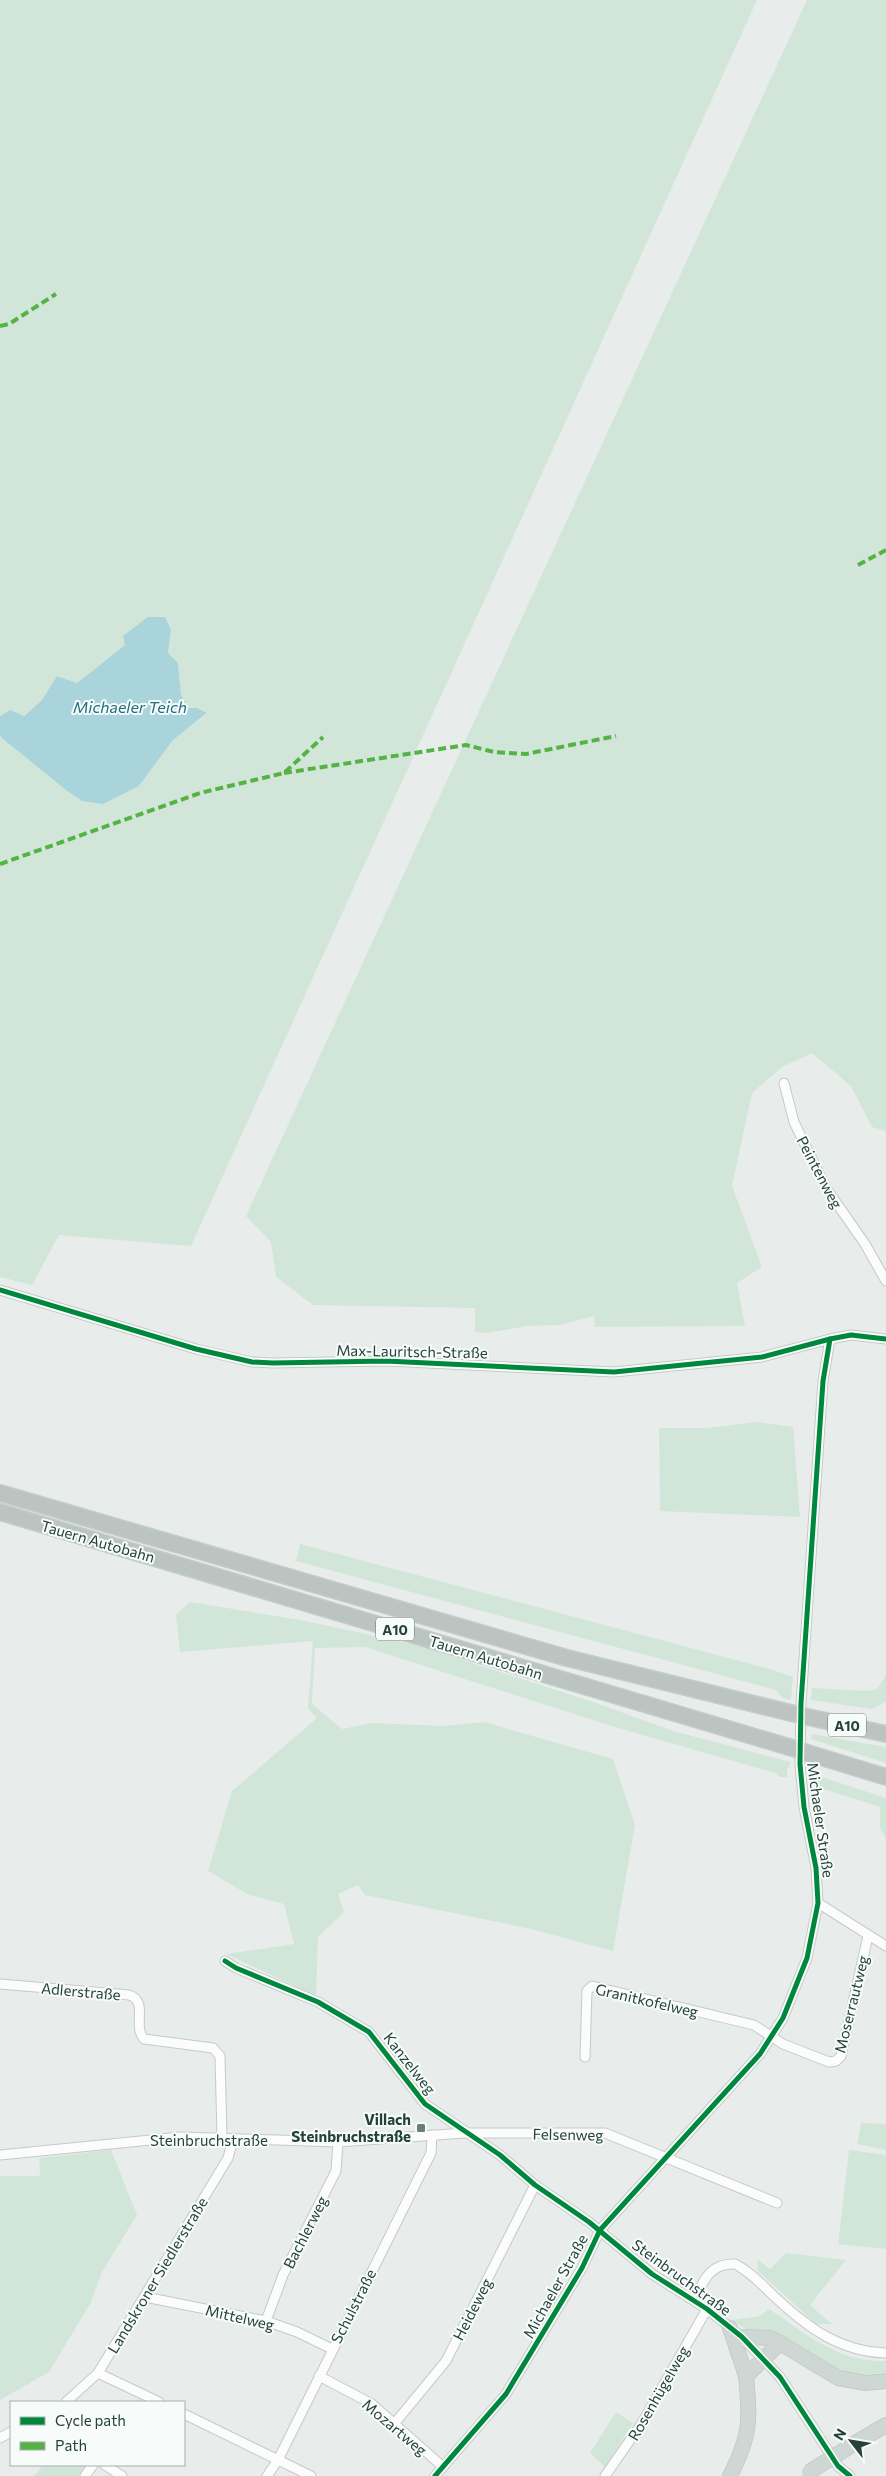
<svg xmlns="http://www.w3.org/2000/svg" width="886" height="2476" viewBox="0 0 886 2476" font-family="Commissioner,sans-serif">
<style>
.green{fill:#d1e6d8}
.water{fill:#a9d4db}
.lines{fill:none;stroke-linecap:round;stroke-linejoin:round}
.minor-casing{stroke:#c5cac8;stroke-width:11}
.primary-casing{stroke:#c3ccc9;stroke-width:16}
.motorway-casing{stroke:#c3ccc9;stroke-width:18}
.minor{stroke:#fcfcfc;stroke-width:9}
.primary{stroke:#cfd7d5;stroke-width:14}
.motorway{stroke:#bcc4c2;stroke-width:15}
.primary-bridge-casing{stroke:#c3ccc9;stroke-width:16;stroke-linecap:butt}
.motorway-bridge-casing{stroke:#c3ccc9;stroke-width:18;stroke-linecap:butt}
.primary-bridge{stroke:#cfd7d5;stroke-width:14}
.motorway-bridge{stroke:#bcc4c2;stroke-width:15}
.quiet{stroke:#55b346;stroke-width:4;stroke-dasharray:8 4;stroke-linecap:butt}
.cycleway-casing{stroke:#f7fbf9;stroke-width:8}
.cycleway{stroke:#00873e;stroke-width:5}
.poi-dot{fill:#697e78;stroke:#f7fbf9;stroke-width:2}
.labels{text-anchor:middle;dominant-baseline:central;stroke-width:4;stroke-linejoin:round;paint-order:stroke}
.shield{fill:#f7fbf9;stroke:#637a73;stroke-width:1}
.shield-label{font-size:14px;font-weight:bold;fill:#24423a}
.street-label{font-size:15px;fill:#24423a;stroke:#f7fbf9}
.poi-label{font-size:15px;font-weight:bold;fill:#24423a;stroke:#f7fbf9;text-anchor:end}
.water-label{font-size:16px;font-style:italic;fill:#1c6f80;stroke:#f7fbf9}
</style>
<rect width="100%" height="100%" fill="#e8edeb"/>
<g class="green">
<path d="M0,0H757L191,1246L59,1235L32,1285L0,1277V735L66,790L82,801L139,786L173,740L207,714L197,708H188L181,695L178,663L168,654L171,630L125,645L77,683L57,676L42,700L23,716L10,710L0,716Z"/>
<path d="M807,0H886V1131L872,1127L851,1086L812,1053L782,1067L752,1093L732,1186L762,1267L737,1283L745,1326L595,1327L594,1316L559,1325L527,1326L488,1333L475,1332V1308L313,1305L276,1277L271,1242L246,1216Z"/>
<path d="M756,1422L793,1427L800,1517L660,1511L659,1428H707Z"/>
<path d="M300,1544L770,1669L793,1677L791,1700L782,1698L776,1690L296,1561Z"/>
<path d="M190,1602L306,1621L420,1646L596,1703L673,1731L791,1762L787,1771V1777H780L775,1773L618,1728L365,1647L315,1648L312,1704L342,1729L372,1723L444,1726L484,1722L613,1759L635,1825L613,1951L527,1928L365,1895L358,1885L338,1894L344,1912L318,1937L316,1996L226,1954L294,1944L284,1904L247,1894L208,1871L232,1791L317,1718L308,1709L313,1641L180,1652L176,1615Z"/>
<path d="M886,1675V1702L872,1709L811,1700L812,1688L867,1691L877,1689Z"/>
<path d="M812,1734L886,1747V1763L811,1739Z"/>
<path d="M810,1773L886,1798V1839L880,1828V1807L811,1785Z"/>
<path d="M861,2123L886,2124V2150L857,2144Z"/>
<path d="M111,2150L137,2215L102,2272L90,2304L49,2372L0,2400V2176H40L39,2158Z"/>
<path d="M849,2150L886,2155V2249L838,2244Z"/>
<path d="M786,2253L846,2260L810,2305L832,2324H816L758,2271L757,2259L770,2269Z"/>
<path d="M769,2309C808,2335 837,2362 886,2361V2372C833,2382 821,2355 780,2334C771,2330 758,2332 749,2330C743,2328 737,2323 732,2320L760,2316Z"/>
<path d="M616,2412L633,2423L605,2467L590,2453Z"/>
<path d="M43,2465H88L80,2476H34Z"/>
</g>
<path class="water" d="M148,617H165L171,630L168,653L178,663L181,695L188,708H197L207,713L173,740L139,786L103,804L82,801L66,790L2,738L0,735V716L10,710L24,716L42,700L57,676L77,683L125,645L123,636Z"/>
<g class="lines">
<defs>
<g id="minor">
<path d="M784,1083L794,1122L826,1188L865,1244L886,1281"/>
<path d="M0,1290L196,1349L252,1362L273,1363L386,1361L614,1372L762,1357L830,1339"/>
<path d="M818,1903L886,1946"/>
<path d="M225,1961L236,1968L318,2002L369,2032L425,2104L500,2155L535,2185L589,2222L652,2274L707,2309L742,2337L780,2377L838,2466L850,2476"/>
<path d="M0,1984L129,1995C149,2001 132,2026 144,2039L213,2048L220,2056L222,2138"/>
<path d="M585,2057L587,1991L592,1986L754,2025L783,2044L829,2062L836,2061L841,2056L868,1936"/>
<path d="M0,2155L181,2137L338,2142L465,2133H605L777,2203"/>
<path d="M145,2297L266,2321L297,2332L332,2349"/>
<path d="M694,2300C704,2280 710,2263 735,2264C751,2272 763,2286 776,2298C808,2328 841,2352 886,2353"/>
<path d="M266,2321L283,2275L336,2171L338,2142"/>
<path d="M98,2373L159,2402"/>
<path d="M319,2376L372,2404L443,2467"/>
<path d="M66,2402L98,2373L228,2158L233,2139"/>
<path d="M184,2414L311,2476"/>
<path d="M394,2424L446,2361L535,2185"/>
<path d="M0,2438L11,2432"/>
<path d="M105,2465L122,2476"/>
<path d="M85,2476L93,2465"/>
<path d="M267,2476L278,2460L431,2153L432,2135"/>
<path d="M435,2476L506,2394L582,2268L600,2230L760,2054L783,2018L807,1958L818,1903L816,1868L804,1807L800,1764L801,1703L823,1381L830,1339L851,1335L886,1339"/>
<path d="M605,2476L642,2423L707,2309"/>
</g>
<g id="primary">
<path d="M730,2328L746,2376"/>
<path d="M742,2337L770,2338L780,2343L838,2378L866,2383L886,2381"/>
<path d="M857,2442L886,2425"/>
<path d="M730,2476C751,2434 750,2422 746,2376L780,2343"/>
</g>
<g id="motorway">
<path d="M0,1493L567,1658L791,1713"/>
<path d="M0,1512L789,1747"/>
<path d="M808,1717L886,1734"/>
<path d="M811,1754L886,1777"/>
</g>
</defs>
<use href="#minor" class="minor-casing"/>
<use href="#primary" class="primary-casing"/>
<use href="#motorway" class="motorway-casing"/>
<use href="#minor" class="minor"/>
<use href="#primary" class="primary"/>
<use href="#motorway" class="motorway"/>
<defs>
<path id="primary-bridge" d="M809,2472L857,2442"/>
<g id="motorway-bridge">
<path d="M791,1713L808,1717"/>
<path d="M789,1747L811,1754"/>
</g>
</defs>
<use href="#primary-bridge" class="primary-bridge-casing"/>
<use href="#motorway-bridge" class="motorway-bridge-casing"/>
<use href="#primary-bridge" class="primary-bridge"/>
<use href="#motorway-bridge" class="motorway-bridge"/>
<g class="quiet">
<path d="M0,326L9,324L56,294"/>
<path d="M858,565L886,550"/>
<path d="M284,773L466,745L494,752L526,754L616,736"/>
<path d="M0,864L200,793L284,773L323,737"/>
</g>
<defs>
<g id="cycleway">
<path d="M0,1290L196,1349L252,1362L273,1363L386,1361L614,1372L762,1357L830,1339"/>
<path d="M225,1961L236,1968L318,2002L369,2032L425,2104L500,2155L535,2185L589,2222L652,2274L707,2309L742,2337L780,2377L838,2466L850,2476"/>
<path d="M435,2476L506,2394L582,2268L600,2230L760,2054L783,2018L807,1958L818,1903L816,1868L804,1807L800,1764L801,1703L823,1381L830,1339L851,1335L886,1339"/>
</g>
</defs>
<use href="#cycleway" class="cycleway-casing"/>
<use href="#cycleway" class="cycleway"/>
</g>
<rect class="poi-dot" x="416" y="2123" width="10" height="10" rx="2.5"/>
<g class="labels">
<g class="shield">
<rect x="376" y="1617.5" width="38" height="23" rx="4"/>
<rect x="828" y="1713.5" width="38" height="23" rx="4"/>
</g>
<g class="shield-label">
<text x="395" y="1629">A10</text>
<text x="847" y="1725">A10</text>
</g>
<g class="street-label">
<text transform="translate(820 1172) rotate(62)">Peintenweg</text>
<text transform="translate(412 1351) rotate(1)">Max-Lauritsch-Straße</text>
<text transform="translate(98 1541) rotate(16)">Tauern Autobahn</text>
<text transform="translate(486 1657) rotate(17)">Tauern Autobahn</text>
<text transform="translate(821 1820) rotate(82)">Michaeler Straße</text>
<text transform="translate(81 1991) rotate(5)">Adlerstraße</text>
<text transform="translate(647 2000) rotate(13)">Granitkofelweg</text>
<text transform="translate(851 2004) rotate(-76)">Moserrautweg</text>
<text transform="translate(410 2063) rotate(52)">Kanzelweg</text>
<text transform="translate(568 2134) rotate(1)">Felsenweg</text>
<text x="209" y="2140">Steinbruchstraße</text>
<text transform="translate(305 2232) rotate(-63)">Bachlerweg</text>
<text transform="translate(157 2275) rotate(-59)">Landskroner Siedlerstraße</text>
<text transform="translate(682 2277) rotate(36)">Steinbruchstraße</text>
<text transform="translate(555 2286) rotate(-61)">Michaeler Straße</text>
<text transform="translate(353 2306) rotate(-63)">Schulstraße</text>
<text transform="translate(472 2309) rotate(-63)">Heideweg</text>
<text transform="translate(240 2317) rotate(13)">Mittelweg</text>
<text transform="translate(658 2393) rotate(-60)">Rosenhügelweg</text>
<text transform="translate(395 2427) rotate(40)">Mozartweg</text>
</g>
<g class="poi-label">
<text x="411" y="2119">Villach<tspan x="411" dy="17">Steinbruchstraße</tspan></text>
</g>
<g class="water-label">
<text x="130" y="706">Michaeler Teich</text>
</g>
</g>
<rect x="10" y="2401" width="175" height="65" fill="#f7fbf9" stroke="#a3b1ad"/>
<rect x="20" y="2417" width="25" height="8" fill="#00873e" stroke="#a3b1ad"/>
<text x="55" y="2426" font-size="15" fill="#24423a">Cycle path</text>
<rect x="20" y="2442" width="25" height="8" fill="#55b346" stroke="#a3b1ad"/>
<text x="55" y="2451" font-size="15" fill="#24423a">Path</text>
<g transform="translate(851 2441) rotate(301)" stroke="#f7fbf9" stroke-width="4" paint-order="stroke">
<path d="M0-4L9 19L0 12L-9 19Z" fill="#24423a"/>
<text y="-8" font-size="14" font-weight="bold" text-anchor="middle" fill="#24423a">N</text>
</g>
</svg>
